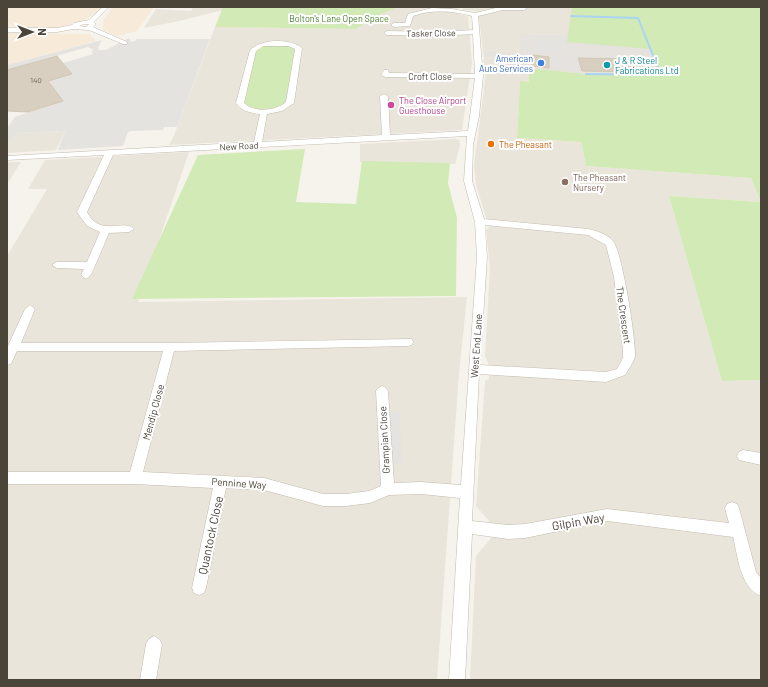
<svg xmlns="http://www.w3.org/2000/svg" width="768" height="687" viewBox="0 0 768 687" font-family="Barlow,sans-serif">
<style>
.residential{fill:#eae5da}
.commercial{fill:#f7ead8}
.industrial{fill:#e6e2dd}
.green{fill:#d2eab5}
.parking{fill:#e5e3e0}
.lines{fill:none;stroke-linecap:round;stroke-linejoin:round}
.stream{stroke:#a9d4f2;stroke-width:2}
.building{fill:#d8cfc1;stroke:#d3c7b4}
.minor-casing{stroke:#c2bbae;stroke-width:1}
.minor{fill:#fff;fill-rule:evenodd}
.shop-dot{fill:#3f7fe0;stroke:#fff;stroke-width:1.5}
.culture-dot{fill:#0f9aa8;stroke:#fff;stroke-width:1.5}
.hotel-dot{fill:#d1479c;stroke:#fff;stroke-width:1.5}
.food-dot{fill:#e8710a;stroke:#fff;stroke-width:1.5}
.education-dot{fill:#8d6e63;stroke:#fff;stroke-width:1.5}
.labels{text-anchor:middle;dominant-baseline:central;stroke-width:4;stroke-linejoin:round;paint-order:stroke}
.number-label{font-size:8px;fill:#6e675b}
.far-park-label{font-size:9px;fill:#4a7f2a;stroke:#fff}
.far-street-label{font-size:9px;fill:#4b4439;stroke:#fff}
.far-shop-label{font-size:9px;fill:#366cbe;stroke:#fff;text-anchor:end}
.far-culture-label{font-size:9px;fill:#0d838f;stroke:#fff;text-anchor:start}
.far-hotel-label{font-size:9px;fill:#b23c85;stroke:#fff;text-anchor:start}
.far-food-label{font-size:9px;fill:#c56008;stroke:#fff;text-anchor:start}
.far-education-label{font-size:9px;fill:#785e54;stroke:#fff;text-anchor:start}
.street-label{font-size:10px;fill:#4b4439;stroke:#fff}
.near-street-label{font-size:12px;fill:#4b4439;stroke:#fff}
</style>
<rect width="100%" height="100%" fill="#f6f3ec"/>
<g class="residential">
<path d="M193,7H223V10L179,21L144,28L156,9L191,11Z"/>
<path d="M398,7H457L458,14L468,16L472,63L462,130L169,145L173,138L215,27L356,29L370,19Z"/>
<path d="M462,7H573L568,35L521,34V53L483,50L479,18L476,11L463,10Z"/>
<path d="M484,57L508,58L512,61V66L529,68V82H520L517,138L581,142L586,166L751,178L761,202L669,196L722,381L761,380V680H470L476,556L491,538L490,522L476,506L485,381L489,379L488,363L485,356L490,268L486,230L489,227L476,185L474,165L483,97L486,69L483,67Z"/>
<path d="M65,131L56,150L7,153V139H12L15,133Z"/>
<path d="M456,139L459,140L460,145L455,164L360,162V144Z"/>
<path d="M189,152L138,302L467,297L459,373L437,680H7V256L47,189H28L45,160Z"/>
<path d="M7,162H21L7,184Z"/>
</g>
<g class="commercial">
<path d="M9,7H102L97,13L86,19L55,29L7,26V9Z"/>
<path d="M114,7H154L137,31L117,36L103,30V20Z"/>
<path d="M7,33L89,34L96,41L7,65Z"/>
</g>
<path class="industrial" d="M571,16L638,18L660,73L658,75L586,74L545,70L512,66V61L508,58L484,57L483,50L521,53L520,34L568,35Z"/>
<g class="green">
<path d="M223,7H398L370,19L356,29L215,27Z"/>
<path d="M572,7H761V380L722,381L669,196L761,202L751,178L586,166L581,142L517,138L520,81L529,82V68L586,74L657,75L660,73L651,49L567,42Z"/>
<path d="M287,45L295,48L285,105C271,109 255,112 243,103L255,51L264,46Z"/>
<path d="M305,149L296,202L356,204L362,161L450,163L448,183L457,218L456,296L132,299L198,155Z"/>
</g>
<g class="parking">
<path d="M129,38L131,42L135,41L137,39H210L177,127H164L163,130L132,131L128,132L123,146L58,150L65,131L16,133L12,139H7V128L15,117L62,101L47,81L72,74L63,63L93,54L91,51L94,50L88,47L7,70V65L102,40L98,48L99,50H106Z"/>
<path d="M536,39L564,40L562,52L538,51Z"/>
<path d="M552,57L573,58L576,70L551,69Z"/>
<path d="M400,412L402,464H390L388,413Z"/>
</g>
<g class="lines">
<path class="stream" d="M571,16L638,18L660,73L658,75L586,74"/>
</g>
<g class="building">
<path d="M533,55L549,57V68L532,66Z"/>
<path d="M57,56L72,74L48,81L63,101L28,112L7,111V70Z"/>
<path d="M578,58L631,59L636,72L582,71Z"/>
</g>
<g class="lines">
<defs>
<g id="minor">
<path d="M103,7H109L94,22L96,24L93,27L127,42V44H123L89,30L73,29L57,32H7V28H57L72,25L74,23L89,20ZM84,24H89L86,27L79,26Z"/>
<path d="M500,7L527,8L524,10H503L478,16L483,76L479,116L473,145L472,181L484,219L588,229C597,231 607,234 613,241C622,251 636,340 635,356C634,362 628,370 625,375L606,382L479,374L472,521L508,525L525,524L607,509L729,523L725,508L727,504L732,502L737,504L739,508L756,572L761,578V596C740,588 738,556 733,537L607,521L525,538L508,539L472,534L465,680H449L460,498L421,494L389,495L370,503L346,506H323L264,490L226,488L206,588L204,593L199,595L194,593L192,588L213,488L135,484H7V472H130L163,351H17L11,364L7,365V348L25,309L30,305L35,309L21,343H170L412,339L413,342L412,345L408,346L174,351L143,472L264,478L323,494H346L369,491L381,486L376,391L378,388L382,386L386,388L388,391L394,483L421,482L461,485L477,257L475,222L464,181L467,136L113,155L87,212C100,238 124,218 134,229L129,232L109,233L91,275L86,279L81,275L84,269L57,268L52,265L57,262H87L100,232L87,226L77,212L104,155L7,160V156L254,142L260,114C250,113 242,111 236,103L250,50C261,39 290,38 302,48L294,103L282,111L267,114L262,142L382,135L380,96L384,94L388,96L390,135L468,131L475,78L385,77L381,75L384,70H388L389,73L475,74L473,34L439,36L387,35L384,33L387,31L439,32L473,30L472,16C455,11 430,9 413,16L410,26L394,27L391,25L394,23H405L408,14L432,8L452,9L475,13ZM263,46H288L295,49L286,102C276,111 254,113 244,103L256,51ZM485,225L588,235L606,245L614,277L623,349V358L617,369L606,372L480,365L487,257Z"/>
<path d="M743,450L761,453V465L739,460L737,456L739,452Z"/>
<path d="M154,636L159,639L162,644L156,680H140L146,644L149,639Z"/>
</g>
</defs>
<use href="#minor" class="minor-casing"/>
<use href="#minor" class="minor"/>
</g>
<circle class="shop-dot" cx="541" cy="63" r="4"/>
<circle class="culture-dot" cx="607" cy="65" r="4"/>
<circle class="hotel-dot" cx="391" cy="105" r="4"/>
<circle class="food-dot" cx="491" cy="144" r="4"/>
<circle class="education-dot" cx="565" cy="182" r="4"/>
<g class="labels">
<g class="number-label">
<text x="36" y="80">140</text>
</g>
<g class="far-park-label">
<text x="339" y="18">Bolton's Lane Open Space</text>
</g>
<g class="far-street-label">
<text transform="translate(431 33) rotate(-1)">Tasker Close</text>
<text x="430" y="76">Croft Close</text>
<text transform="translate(239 146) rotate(-3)">New Road</text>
</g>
<g class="far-shop-label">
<text x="533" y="58">American<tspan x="533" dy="10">Auto Services</tspan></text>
</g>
<g class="far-culture-label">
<text x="615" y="60">J &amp; R Steel<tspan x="615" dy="10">Fabrications Ltd</tspan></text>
</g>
<g class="far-hotel-label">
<text x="399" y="100">The Close Airport<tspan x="399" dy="10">Guesthouse</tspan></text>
</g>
<g class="far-food-label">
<text x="499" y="144">The Pheasant</text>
</g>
<g class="far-education-label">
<text x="573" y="177">The Pheasant<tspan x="573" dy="10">Nursery</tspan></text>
</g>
<g class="street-label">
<text transform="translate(624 315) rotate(82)">The Crescent</text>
<text transform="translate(476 346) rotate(-86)">West End Lane</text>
<text transform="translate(153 412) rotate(-75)">Mendip Close</text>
<text transform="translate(384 440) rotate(-93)">Grampian Close</text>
<text transform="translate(239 483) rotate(4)">Pennine Way</text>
</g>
<g class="near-street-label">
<text transform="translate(578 521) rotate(-10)">Gilpin Way</text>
<text transform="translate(210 535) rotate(-78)">Quantock Close</text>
</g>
</g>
<rect width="768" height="687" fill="none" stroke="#4b4439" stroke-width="16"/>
<g transform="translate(32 32) rotate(90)" stroke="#ffffff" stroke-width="3" paint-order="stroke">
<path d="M0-3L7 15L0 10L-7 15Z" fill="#4b4439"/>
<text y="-6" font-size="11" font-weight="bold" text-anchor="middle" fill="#4b4439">N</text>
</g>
</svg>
